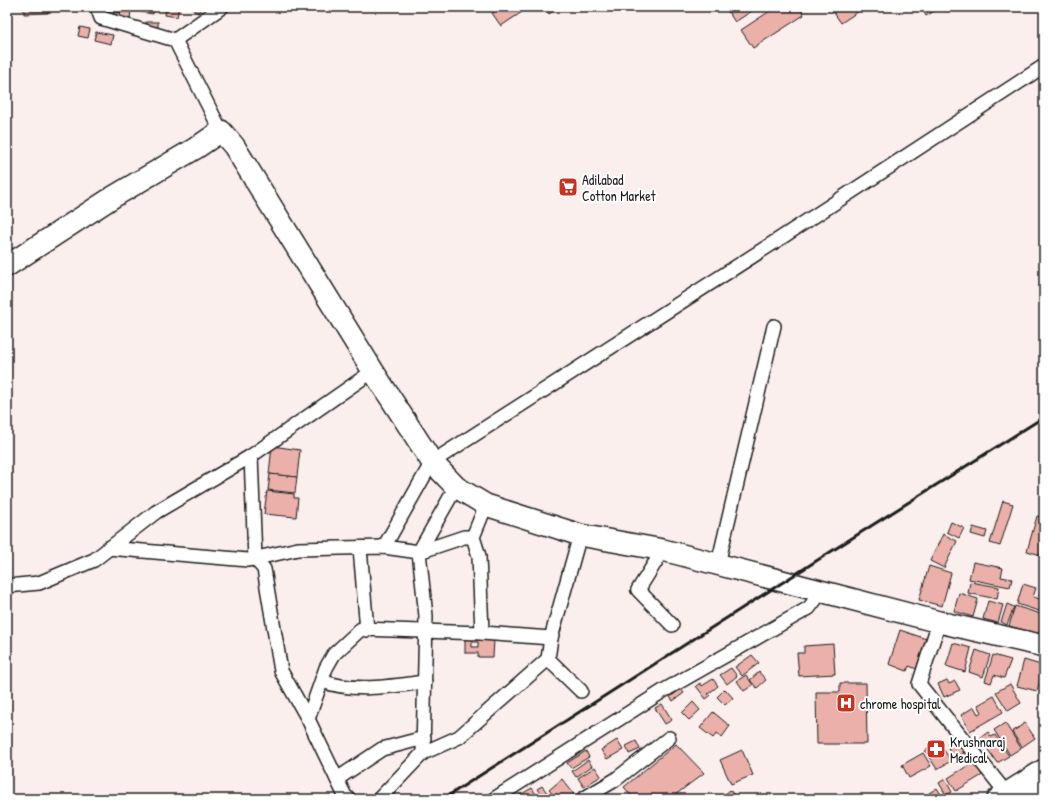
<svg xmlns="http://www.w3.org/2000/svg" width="1051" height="806" viewBox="0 0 1051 806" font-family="'Patrick Hand',sans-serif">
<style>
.building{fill:#ebb0a9;stroke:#1c1c1c;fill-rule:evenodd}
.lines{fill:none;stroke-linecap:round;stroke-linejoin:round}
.minor-casing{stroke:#1c1c1c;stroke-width:16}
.primary-casing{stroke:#1c1c1c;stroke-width:24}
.minor{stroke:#fff;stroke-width:13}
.primary{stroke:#fff;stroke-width:21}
.rail{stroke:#1c1c1c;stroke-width:3}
.labels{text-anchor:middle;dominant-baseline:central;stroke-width:4;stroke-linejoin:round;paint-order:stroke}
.poi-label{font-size:14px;fill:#1c1c1c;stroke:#fff;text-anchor:start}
</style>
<rect width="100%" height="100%" fill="#fbefee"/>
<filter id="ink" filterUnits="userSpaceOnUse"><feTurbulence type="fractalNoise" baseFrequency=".025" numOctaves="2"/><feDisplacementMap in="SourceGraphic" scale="8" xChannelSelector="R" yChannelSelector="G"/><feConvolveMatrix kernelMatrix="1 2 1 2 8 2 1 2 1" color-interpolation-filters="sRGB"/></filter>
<g filter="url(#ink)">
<g class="building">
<path d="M24,7H48V13L24,14Z"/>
<path d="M106,7H112L111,11H105Z"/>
<path d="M114,7H119V13H113Z"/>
<path d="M123,7H134V9Z"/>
<path d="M166,7H179L177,17L165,15Z"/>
<path d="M194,7H201L202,8L198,13L192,9Z"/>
<path d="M501,7H523L525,10L501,26L492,13Z"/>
<path d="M545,7H560L549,14Z"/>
<path d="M725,7H758L735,22Z"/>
<path d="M776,7H799L804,15L753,48L741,30Z"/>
<path d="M830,7H865L841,23Z"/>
<path d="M921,7H941L926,16Z"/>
<path d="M141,8L154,9L153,14L141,12Z"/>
<path d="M121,10H131L130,19L120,18Z"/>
<rect x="146" y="22" width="12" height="8"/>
<path d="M80,27L90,29L88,38L78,36Z"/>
<path d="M96,32L113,35L111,44L94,40Z"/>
<path d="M272,446L300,450L297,477L269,474Z"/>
<path d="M270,474L297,477L295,493L268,490Z"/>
<path d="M267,491L294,494V498H298L296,517L264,514Z"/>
<path d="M1003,501L1013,504L1000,546L990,543Z"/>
<path d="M1037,516L1044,518V556L1027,551Z"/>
<path d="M951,522L964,528L959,538L947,532Z"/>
<path d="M973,527L987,531L985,538L971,534Z"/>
<path d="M943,534L957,541L944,568L930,561Z"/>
<path d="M973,562L1003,568L1001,577L1012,579L1010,587L969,579Z"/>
<path d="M929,566L951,573L942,606L919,600Z"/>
<path d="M970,582L999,587L997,599L968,593Z"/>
<path d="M1043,583H1044V597L1039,596Z"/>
<path d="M1023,584L1036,588L1033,597L1044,600L1042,612L1017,604Z"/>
<path d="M959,593L978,599L973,617L954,611Z"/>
<path d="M988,601L1003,605L998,623L983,619Z"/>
<path d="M1007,604L1014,607L1007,625L1001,622Z"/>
<path d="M1015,606L1044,615L1039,634L1009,626Z"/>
<path d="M900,630L932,641L922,671L909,666L907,671L889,664Z"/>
<path d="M465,637H472V640H494L493,657H478V653H465ZM472,642H478V647H472Z"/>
<path d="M953,643L971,648L965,672L946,666Z"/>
<path d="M833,644L835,674L799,676L797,653H804V646Z"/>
<path d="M976,650L990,655L983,677L969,672Z"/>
<path d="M752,655L759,663L742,676L735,667Z"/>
<path d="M993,655L1011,660L1004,678L994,675L991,683L985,681Z"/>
<path d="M1024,660L1044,666L1037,691L1017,686Z"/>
<path d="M731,668L737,676L727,684L720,675Z"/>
<path d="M759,672L766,680L757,688L750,680Z"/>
<path d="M746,675L753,685L744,691L737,681Z"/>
<path d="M713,679L718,686L708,694L710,696L706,699L696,686L700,683L702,686Z"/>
<path d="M947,680L949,684L955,681L960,690L944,697L938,684Z"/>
<path d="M840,683H866L867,744H817L816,692H840Z"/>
<path d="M1010,684L1021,703L1008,711L996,692Z"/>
<path d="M681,689L684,693L673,701L670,697Z"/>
<path d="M725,689L733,698L725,705L717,697Z"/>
<path d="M994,696L1003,712L970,731L961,715L974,707L978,714L982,712L978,705Z"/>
<path d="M693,702L700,710L689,720L682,713Z"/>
<path d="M662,704L672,720L665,724L655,708Z"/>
<path d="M713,712L730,726L722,737L717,733L713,738L700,728Z"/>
<path d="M1005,723L1021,748L1010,755L994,730Z"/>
<path d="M1025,723L1035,738L1022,747L1012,732Z"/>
<path d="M988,732L991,737L995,735L1009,756L997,763L980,738Z"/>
<path d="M954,735L964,753L954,759L948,748L950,747L947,743L950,741L949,738Z"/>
<path d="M617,740L623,750L607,759L601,750Z"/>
<path d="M636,741L640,749L629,754L626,746Z"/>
<path d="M939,742L951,761L937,769L925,751Z"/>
<path d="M676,744L704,773L670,799H634L624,787Z"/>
<path d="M742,750L753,775L731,784L720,760Z"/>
<path d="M586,751L589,757L571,768L567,763Z"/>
<path d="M923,753L931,766L909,778L902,765Z"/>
<path d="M588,760L592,766L576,777L572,771Z"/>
<path d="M977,760L984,774L956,791L948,778Z"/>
<path d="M595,767L601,776L584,787L578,778Z"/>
<path d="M562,779L574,794L568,799H557L549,790Z"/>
<path d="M945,779L952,792L946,795L939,783Z"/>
<path d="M542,786L552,799H544L537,789Z"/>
<path d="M532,788L539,799H520L518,796Z"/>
<path d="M937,788L944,799H923L930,795L929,793Z"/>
<path d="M730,790L737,799H719Z"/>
</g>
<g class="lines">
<defs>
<g id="minor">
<path d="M97,7L101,18L175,40L222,7"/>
<path d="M175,40L221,131"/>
<path d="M251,456L255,559L264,569L281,671L308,719L345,796L349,799"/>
<path d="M456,487L419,552L426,616L423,753L459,737L548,659"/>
<path d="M486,505L473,537L479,556L482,633L551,638L548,659L581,691"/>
<path d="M384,547L432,462L770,245L1044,66"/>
<path d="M108,548L248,560L298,549L384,547L419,552L464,537H473"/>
<path d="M360,548L367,630"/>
<path d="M663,550L638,590L672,625"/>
<path d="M718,564L774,326"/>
<path d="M7,586L39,583L94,560L156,512L251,456L373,371"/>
<path d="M939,622L919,684L1007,794"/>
<path d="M551,638L580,535"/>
<path d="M322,681C354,693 391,686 425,682"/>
<path d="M308,719L326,668L334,654L361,629L482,633"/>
<path d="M337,779L382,749L424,738"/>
<path d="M379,799L423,753"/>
<path d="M494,799L663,691L809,608L822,591"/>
<path d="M583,799L615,780L669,738"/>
</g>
<g id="primary">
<path d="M7,266L113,197L196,148L221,131L234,146L373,371L432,462L456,487L486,505L580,535L663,550L939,622L1044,646"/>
<path d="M998,799L1044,770"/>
<path d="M1029,799L1044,790"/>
</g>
</defs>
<use href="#minor" class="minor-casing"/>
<use href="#primary" class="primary-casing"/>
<use href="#minor" class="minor"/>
<use href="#primary" class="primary"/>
<path class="rail" d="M443,799L871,526L1044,417"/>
</g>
</g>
<defs>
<symbol id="supermarket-square" viewBox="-11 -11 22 22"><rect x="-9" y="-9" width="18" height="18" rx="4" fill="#c8321e" stroke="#fff"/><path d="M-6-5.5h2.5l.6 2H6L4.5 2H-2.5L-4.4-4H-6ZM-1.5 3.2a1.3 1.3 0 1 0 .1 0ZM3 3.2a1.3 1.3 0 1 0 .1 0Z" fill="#fff"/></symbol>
<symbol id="hospital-square" viewBox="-11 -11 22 22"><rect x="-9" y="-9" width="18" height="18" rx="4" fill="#c8321e" stroke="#fff"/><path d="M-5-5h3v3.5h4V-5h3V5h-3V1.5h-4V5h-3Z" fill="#fff"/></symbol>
<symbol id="pharmacy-square" viewBox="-11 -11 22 22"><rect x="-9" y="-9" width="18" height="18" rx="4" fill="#c8321e" stroke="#fff"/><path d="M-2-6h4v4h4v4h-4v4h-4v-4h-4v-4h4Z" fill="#fff"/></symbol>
</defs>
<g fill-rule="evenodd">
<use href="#supermarket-square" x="557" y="176" width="22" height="22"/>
<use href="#hospital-square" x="835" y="692" width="22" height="22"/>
<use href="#pharmacy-square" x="925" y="738" width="22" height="22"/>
</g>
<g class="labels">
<g class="poi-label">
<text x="582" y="179">Adilabad<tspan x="582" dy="16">Cotton Market</tspan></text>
<text x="860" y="703">chrome hospital</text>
<text x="950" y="741">Krushnaraj<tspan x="950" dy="16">Medical</tspan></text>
</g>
</g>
<rect width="1051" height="806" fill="none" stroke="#fff" stroke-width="24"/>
<rect x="12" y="12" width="1027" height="782" fill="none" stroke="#1c1c1c" stroke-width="1.5" filter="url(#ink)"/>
</svg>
